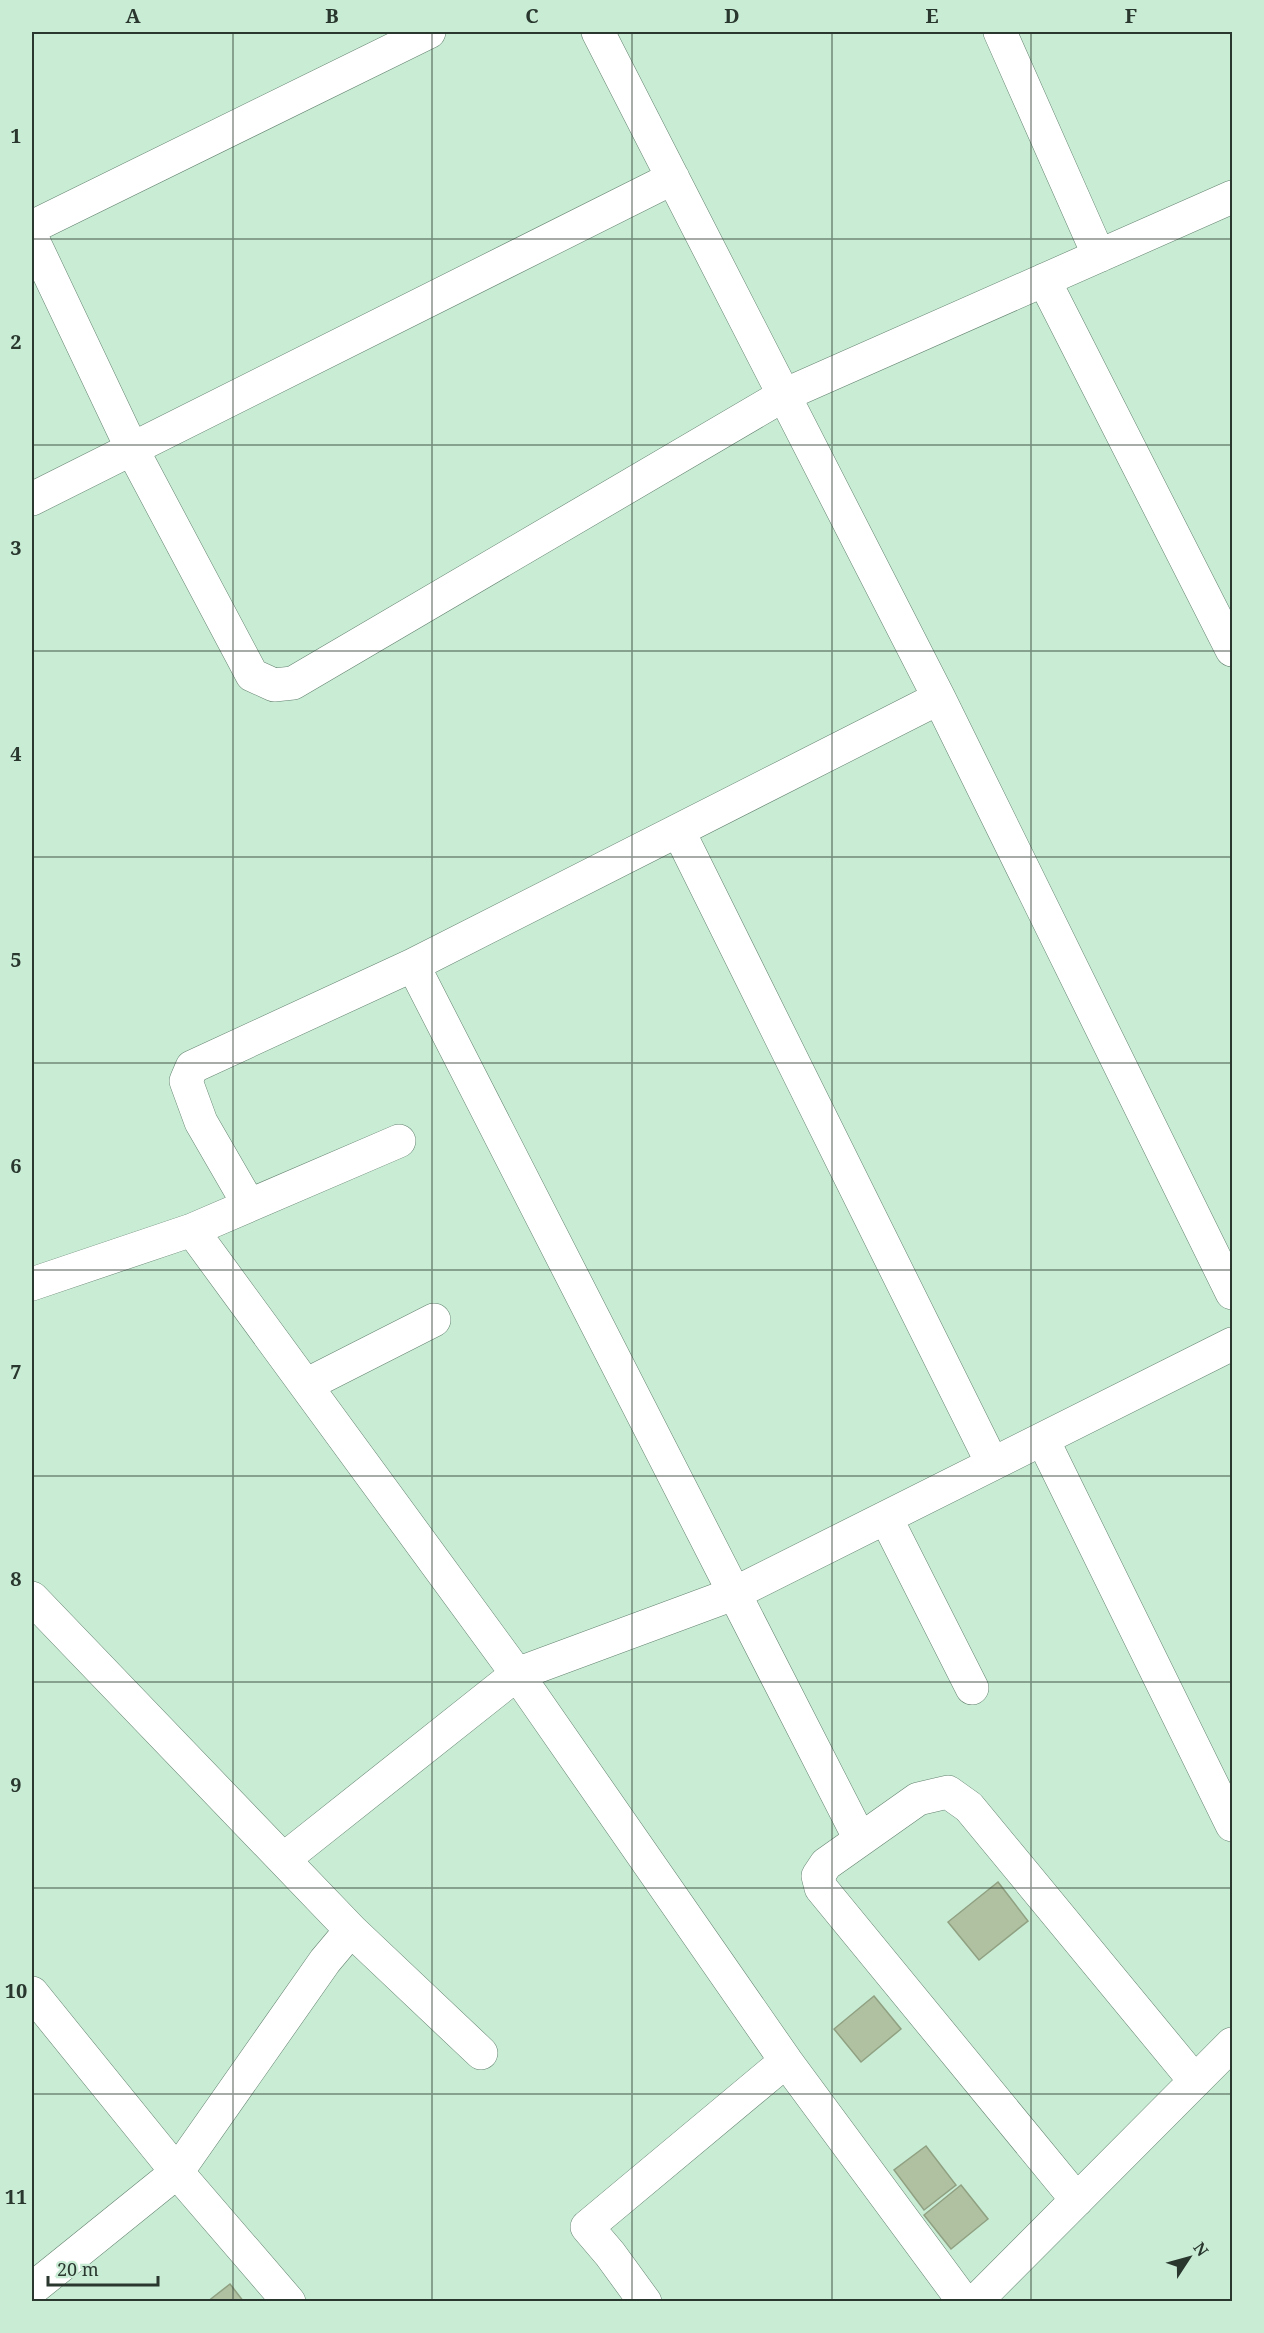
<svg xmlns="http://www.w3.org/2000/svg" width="1264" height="2333" viewBox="0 0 1264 2333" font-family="'Noto Serif',serif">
<rect width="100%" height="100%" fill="#c9ecd5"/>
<path fill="#afc1a1" stroke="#90a182" stroke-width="1.5" d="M998,1882L1028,1921L979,1960L948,1922Z
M874,1996L901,2029L861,2062L834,2029Z
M926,2146L956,2185L924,2210L894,2170Z
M961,2185L988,2219L951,2249L924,2215Z
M230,2284L244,2302H207Z"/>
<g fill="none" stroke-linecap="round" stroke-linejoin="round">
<g stroke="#63836f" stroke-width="34">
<path id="minor" d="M598,32L939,698L1232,1293
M1000,32L1099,256
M32,227L429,32
M32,238L132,449L252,675L274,685L293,683L784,395L1232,197
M1044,280L1232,650
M32,499L673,178
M679,832L992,1463
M413,965L860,1839
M249,1205L201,1122L186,1081L192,1067L413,965L939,698
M192,1230L517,1674L786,2061L964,2302
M32,1284L192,1230L399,1141
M306,1385L434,1320
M1043,1440L1232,1825
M886,1518L972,1688
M32,1598L351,1930L325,1961L177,2172L32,2289
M284,1859L517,1674L733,1594L1232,1344
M351,1930L481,2053
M32,1993L177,2172L289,2302
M1077,2200L821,1888L818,1876L826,1864L918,1799L948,1792L969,1807L1195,2081
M645,2302L610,2254L587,2227L786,2061
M975,2302L1232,2044"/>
</g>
<use href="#minor" stroke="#fff" stroke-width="33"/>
</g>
<path fill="none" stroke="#29372e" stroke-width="1.5" stroke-opacity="0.55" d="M233,32V2302M432,32V2302M632,32V2302M832,32V2302M1031,32V2302M32,239H1232M32,445H1232M32,651H1232M32,857H1232M32,1063H1232M32,1270H1232M32,1476H1232M32,1682H1232M32,1888H1232M32,2094H1232"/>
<rect width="1264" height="2333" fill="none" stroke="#c9ecd5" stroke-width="66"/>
<g transform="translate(1189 2258) rotate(54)" stroke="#c9ecd5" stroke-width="4.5" paint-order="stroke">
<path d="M0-4.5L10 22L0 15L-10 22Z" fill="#29372e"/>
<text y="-9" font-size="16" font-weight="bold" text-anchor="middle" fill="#29372e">N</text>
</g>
<path d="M48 2276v9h110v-9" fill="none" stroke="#29372e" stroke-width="3"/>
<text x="57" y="2276" font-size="18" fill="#29372e" stroke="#c9ecd5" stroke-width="4.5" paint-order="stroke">20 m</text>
<rect x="33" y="33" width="1198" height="2267" fill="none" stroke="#29372e" stroke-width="2"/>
<g font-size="20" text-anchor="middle" font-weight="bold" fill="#29372e">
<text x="133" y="23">A</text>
<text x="332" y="23">B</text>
<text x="532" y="23">C</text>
<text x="732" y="23">D</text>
<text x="932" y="23">E</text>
<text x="1131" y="23">F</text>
<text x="16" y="143">1</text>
<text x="16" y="349">2</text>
<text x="16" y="555">3</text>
<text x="16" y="761">4</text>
<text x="16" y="967">5</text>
<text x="16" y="1173">6</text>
<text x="16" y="1379">7</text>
<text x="16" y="1586">8</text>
<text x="16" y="1792">9</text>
<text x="16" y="1998">10</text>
<text x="16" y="2204">11</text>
</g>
</svg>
